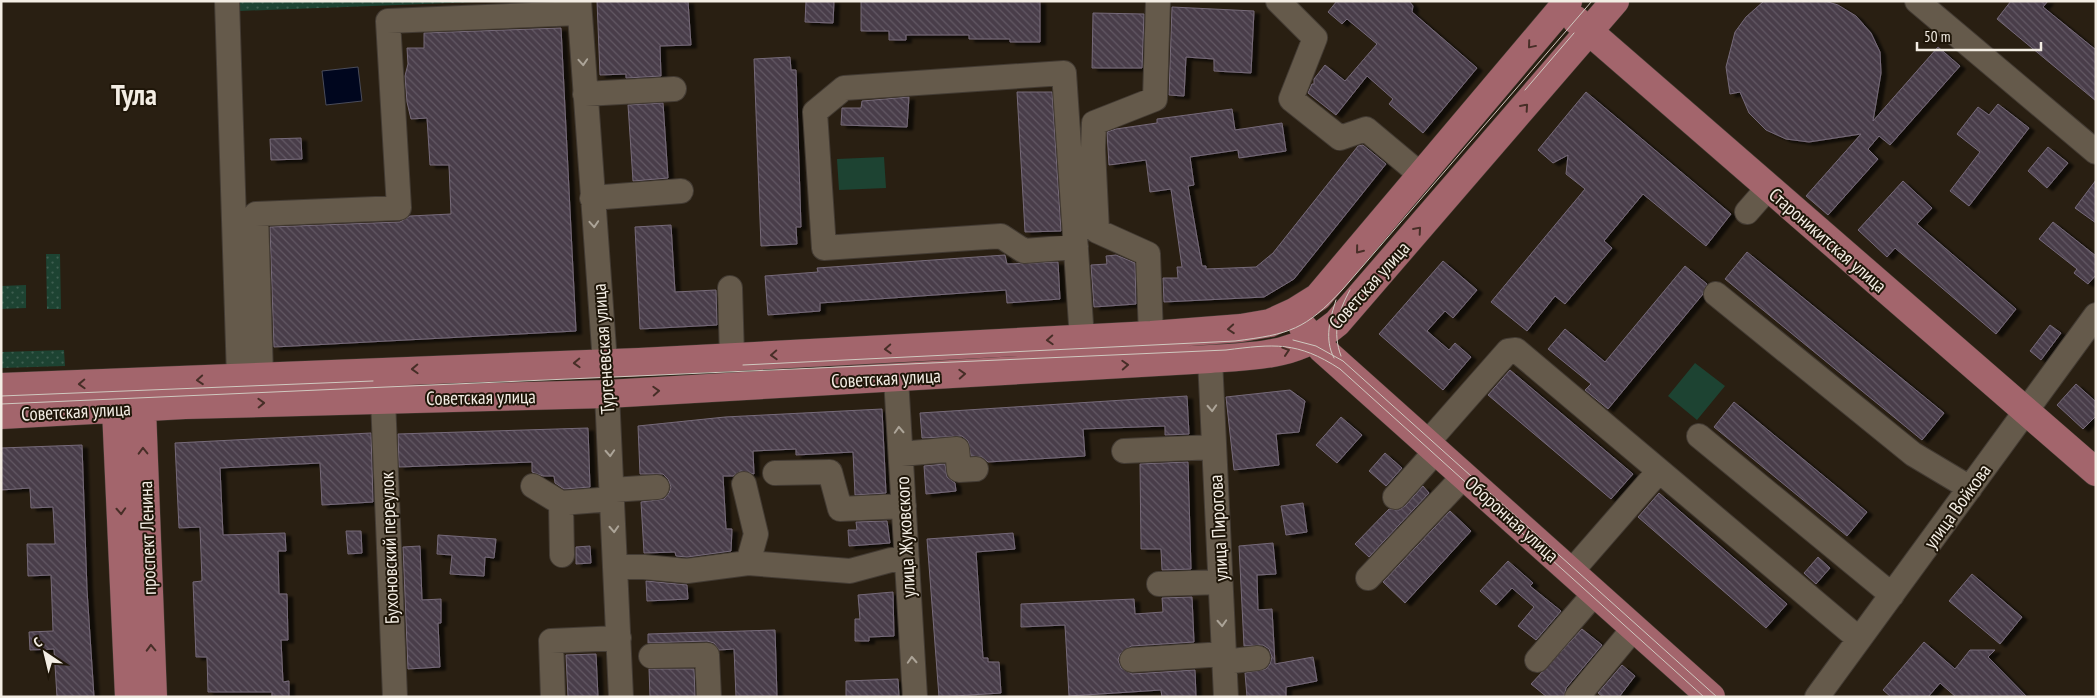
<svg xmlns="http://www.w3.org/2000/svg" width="2097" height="698" viewBox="0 0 2097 698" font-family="'PT Sans Narrow',sans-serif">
<defs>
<pattern id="grass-dots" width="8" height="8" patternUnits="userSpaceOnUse" patternTransform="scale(1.25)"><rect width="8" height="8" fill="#1d4332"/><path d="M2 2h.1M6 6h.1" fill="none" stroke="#3e5e50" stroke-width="1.8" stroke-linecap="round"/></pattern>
<pattern id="building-back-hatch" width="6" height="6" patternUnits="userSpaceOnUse" patternTransform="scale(1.25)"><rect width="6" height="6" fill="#483d4a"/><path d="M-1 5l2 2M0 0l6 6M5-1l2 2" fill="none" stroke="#635964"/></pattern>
<filter id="shadow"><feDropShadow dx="5.5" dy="3" stdDeviation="1" flood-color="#0009"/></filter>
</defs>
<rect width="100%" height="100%" fill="#291f12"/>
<path fill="url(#grass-dots)" d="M239,1H476V2L239,11Z
M46,254H60L61,309H47Z
M26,285V308L1,309V286Z
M64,350L65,366L1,368V352Z"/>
<path fill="#1d4332" d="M884,157L886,188L839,190L837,159Z
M1695,363L1725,386L1697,420L1668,396Z"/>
<path fill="#00061e" stroke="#494b59" d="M358,67L362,101L326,105L322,71Z"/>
<path fill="url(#building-back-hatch)" stroke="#766a79" filter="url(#shadow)" d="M597,1H688L691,45L660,46L661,76L626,78V74L600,75Z
M806,1H834L833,23L805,22Z
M861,1H1040V42H1010V39H969V35H906V40H889V31H861Z
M1337,1H1409L1413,6L1412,12L1477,68L1423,133L1389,104L1393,99L1367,76L1336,115L1308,93L1312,84H1314V79L1325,65L1345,81L1377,44L1347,19L1342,24L1328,12Z
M1764,1H1825L1838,5L1856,16L1871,33L1880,52L1881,73L1873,121L1938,47L1960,66L1890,145L1879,136L1868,149L1878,159L1828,215L1806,196L1861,134L1809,142L1786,139L1766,130L1749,113L1740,92L1730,94L1726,67L1735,32L1746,17Z
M2011,1H2048L2043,7L2096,50V101L1997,19Z
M1172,7L1254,11L1251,73L1214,71V59L1186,57L1184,96L1169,95Z
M1093,13L1144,14L1142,68H1092Z
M561,28L576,331L274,347L270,227L400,222L410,216L451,214L449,165H430L427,118L411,119L407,102L405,76L408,64L407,48H424V33Z
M790,57L791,70H796L801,227H796L797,244L761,246L754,59Z
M1017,92H1052L1061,231L1025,232Z
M1586,92L1731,214L1706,246L1643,194L1604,241L1612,248L1565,304L1555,296L1527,331L1491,302L1585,189L1566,174L1568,155L1553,163L1538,150Z
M909,97L907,127L841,125L842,108H861L862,101Z
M663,103L668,178L633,181L628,105Z
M1998,104L2029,128L1969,206L1950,191L1980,152L1957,134L1978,107L1989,115Z
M1232,109L1235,130L1282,123L1286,151L1239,158L1238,150L1190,157L1194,185L1188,186L1202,266H1206V269L1256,267L1273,253L1358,146L1363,145L1386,164L1294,279L1264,297L1164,302L1163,278H1178L1177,267H1182L1171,189L1150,192L1146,160L1109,165L1107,132L1116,129L1157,123V119Z
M301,138L302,159L271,160L270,139Z
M2048,147L2068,163L2047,188L2028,171Z
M2096,180V223L2075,208Z
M1903,181L1932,208L1917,224L2016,309L1996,334L1895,248L1887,257L1858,230Z
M2053,222L2096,256V275L2088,284L2074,273L2077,269L2039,239Z
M671,225L675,292L716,290L717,325L640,329L635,227Z
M1747,252L1944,413L1922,440L1725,279Z
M1005,255L1007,264L1058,262L1060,299L1007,303L1006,290L820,303V311L768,315L765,276L818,272L817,268Z
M1116,255L1135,263L1136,304L1094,307L1091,265L1107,264L1106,256Z
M1443,261L1477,290L1453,318L1445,311L1427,331L1449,350L1455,343L1471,357L1443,390L1379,334Z
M1685,266L1707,284L1703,294L1608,409L1585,390L1591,384L1548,349L1565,329L1605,362Z
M2050,325L2061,333L2041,360L2030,351Z
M1510,370L1633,474L1611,499L1488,395Z
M2076,384L2096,402V416L2083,429L2057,405Z
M1290,390L1305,401L1299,432L1276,434L1279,465L1234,470L1226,397Z
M1187,396L1189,434L1165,435V426L1083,429L1085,456L988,462L982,457L971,456L968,441L962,436L922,438L920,413Z
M1734,402L1867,512L1847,536L1714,427Z
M882,409L886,493L855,495L853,452L796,455V449L753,451L754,474L741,471L733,476H723L726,529H732L731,551L687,557L676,556L675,552L644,553L641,502L664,499L669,493L671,487L668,479L663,474H640L638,426L725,417Z
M1341,417L1362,435L1337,463L1316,445Z
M588,428L590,487L564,489L555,483L554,476H543L532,472V462L399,467L398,434Z
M371,433L373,502L322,505L320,463L220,468L223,535L285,533L286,551H278L279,594H287L288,640H281L283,682L289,681V697H272V692H208L207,657H196L193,582L202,581L200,527L179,528L175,443Z
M82,445L87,590L94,697H57L54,649L30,650L29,632L53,631L51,575L28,576L27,544H55L53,507L31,508L30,488L1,490V448Z
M1385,453L1402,468L1386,486L1369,471Z
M1188,462L1191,569L1162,570L1161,549H1141L1140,464Z
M945,464L947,477L955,483L956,491L926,494L924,466Z
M1423,486L1429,493L1369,557L1355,544L1389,509L1399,510L1405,506Z
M1659,493L1787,604L1766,628L1638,517Z
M1303,503L1307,532L1286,535L1281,506Z
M1450,511L1471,531L1405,603L1383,582Z
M887,521L890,543L849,546L848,530H857L856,522Z
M346,531H361L362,553L348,554Z
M1013,533L1015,549L976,552L983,658H988V662H999L1001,693L939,697L927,539Z
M438,535L496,539L494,558L485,557L484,576L450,574L452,555L437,554Z
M1273,543L1276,574L1257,575L1258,610L1272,609L1275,664L1313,657L1317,681L1286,687V697H1247L1245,673L1266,669L1270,664L1272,657L1269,649L1263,645L1244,646L1239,546Z
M420,546L422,600L441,599V623H438L440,667L408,669L403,547Z
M590,546L591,563L576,564V547Z
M1818,557L1830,568L1816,584L1804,573Z
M1508,561L1533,583L1530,586L1561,611L1536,640L1518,626L1534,607L1512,588L1496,605L1480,591Z
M1972,574L2022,617L2000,644L1949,601Z
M646,581L687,585L688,599L647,601Z
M893,592L894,636L869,637V641H855V619H860L858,595Z
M1192,597L1194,642L1131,646L1120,654L1118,660L1121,668L1132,674L1195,670L1196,697H1162L1161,690L1069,696L1065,625L1021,627V604L1134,599L1135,614L1163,612L1162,598Z
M1582,629L1602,645L1566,688L1564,697H1547L1531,684Z
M775,630L777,697H736L734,649L719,650L714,643L707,641L648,643V634Z
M1924,642L1955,669L1970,650H1995L1988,657L2027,697H1956L1940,683L1928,697H1891L1883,690Z
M596,654L598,697H568L566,655Z
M1622,665L1635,676L1619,697H1603L1598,693Z
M649,669H694L695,697H650Z
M898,679L899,697H846V681Z"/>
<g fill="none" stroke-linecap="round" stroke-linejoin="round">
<g stroke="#433b33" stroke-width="26">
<path id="minor" d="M227,1L239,377
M579,1L605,363
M1278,1L1315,38L1291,99L1340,138L1366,129L1421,175
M1917,1L2096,152
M585,94L674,89
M592,198L681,191
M1747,212L1768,188
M1076,247L1024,251L1001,236L824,248L815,112L844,88L1064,73C1070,161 1076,250 1082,339
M730,288L732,357
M1716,294L1913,454L1970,488
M1151,335L1148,254L1097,231L1093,149L1094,123L1155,99L1158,1
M1210,359L1226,697
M261,375L256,214L399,208L388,21L579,13
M896,378L915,697
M607,394L621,697
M383,399L395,697
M1699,436L1892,595
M1427,443L1508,351L1516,350L1859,639
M1124,451L1214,447
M901,454L957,449L959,470L976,469
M775,473L830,472L840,509L904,506
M744,484L756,534L748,563
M533,486L561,503
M612,490L657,487
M1395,497L1436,451
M562,555L561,503L612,499
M616,567H644L687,571L748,563L850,571L891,560H907
M1571,572L1659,471
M1368,578L1464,476
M1159,584L1220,582
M651,656L707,655L709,697
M1132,660L1224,654
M1537,660L1595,593
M1224,662L1258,658
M553,697L551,641L619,638
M1577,697L1634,628
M1817,697L2096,315"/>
</g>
<g stroke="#433b33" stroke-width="29">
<path id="major" d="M1576,20L2096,472
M1303,327L1322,349L1711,697
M1,387L639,362L1151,335L1241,328L1270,323L1294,312L1318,297L1568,1
M139,391L142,408L153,697
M121,392L116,410L129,697
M1,415L185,405L607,394L1210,359C1258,356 1298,356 1337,323L1615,1"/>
</g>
<use href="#minor" stroke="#655a4b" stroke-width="24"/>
<use href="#major" stroke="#a3656c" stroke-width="28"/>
<path stroke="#d0c9c0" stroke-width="1" d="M1525,90L1574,33
M1293,340L1316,346L1343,361L1717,697
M1341,356C1332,332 1338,312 1350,290
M1334,358C1324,339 1330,319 1336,300
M743,365L1235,341C1290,334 1305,330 1343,289L1592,1
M1,396L373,381
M1,404L1226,350C1274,344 1297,341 1340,369L1704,697"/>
</g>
<defs><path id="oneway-chevron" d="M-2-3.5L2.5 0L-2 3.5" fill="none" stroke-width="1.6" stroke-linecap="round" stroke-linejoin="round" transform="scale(1.25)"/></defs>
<g stroke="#472e27">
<use href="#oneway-chevron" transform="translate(1531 45) rotate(130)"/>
<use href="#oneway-chevron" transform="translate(1525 107) rotate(-49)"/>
<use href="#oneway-chevron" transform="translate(1418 230) rotate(-49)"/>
<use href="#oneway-chevron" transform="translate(1359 250) rotate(129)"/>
<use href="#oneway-chevron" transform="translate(1231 329) rotate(176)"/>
<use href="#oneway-chevron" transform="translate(1050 340) rotate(177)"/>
<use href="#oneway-chevron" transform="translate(888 349) rotate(177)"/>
<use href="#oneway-chevron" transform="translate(1286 351) rotate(-18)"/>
<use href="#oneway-chevron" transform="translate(774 355) rotate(177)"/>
<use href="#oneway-chevron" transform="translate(577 363) rotate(178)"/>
<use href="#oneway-chevron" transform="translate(1125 365) rotate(-3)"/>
<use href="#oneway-chevron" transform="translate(415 369) rotate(178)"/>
<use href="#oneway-chevron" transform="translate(962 374) rotate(-3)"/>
<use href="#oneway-chevron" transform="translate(200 380) rotate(176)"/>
<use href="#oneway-chevron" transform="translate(82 384) rotate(178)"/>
<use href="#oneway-chevron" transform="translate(656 391) rotate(-3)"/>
<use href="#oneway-chevron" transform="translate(261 403) rotate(-2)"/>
<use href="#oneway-chevron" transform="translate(143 451) rotate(-91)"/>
<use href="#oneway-chevron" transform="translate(121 511) rotate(87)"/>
<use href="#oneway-chevron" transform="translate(151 648) rotate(-92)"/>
</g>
<g stroke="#aca498">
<use href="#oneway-chevron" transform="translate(583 62) rotate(86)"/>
<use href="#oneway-chevron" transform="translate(594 224) rotate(86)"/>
<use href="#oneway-chevron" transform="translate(1212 408) rotate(87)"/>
<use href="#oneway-chevron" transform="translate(899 430) rotate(-93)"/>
<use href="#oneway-chevron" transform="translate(610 453) rotate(87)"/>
<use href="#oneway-chevron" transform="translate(614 529) rotate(87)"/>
<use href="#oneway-chevron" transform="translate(1222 623) rotate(87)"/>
<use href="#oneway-chevron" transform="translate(912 660) rotate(-93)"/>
</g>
<g text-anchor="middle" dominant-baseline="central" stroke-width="4" stroke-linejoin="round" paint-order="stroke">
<g font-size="19" fill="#f3ede4" stroke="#1f1609">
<text transform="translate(1828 240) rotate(41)">Староникитская улица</text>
<text transform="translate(1369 285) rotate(-48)">Советская улица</text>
<text transform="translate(603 349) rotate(-94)">Тургеневская улица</text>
<text transform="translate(886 378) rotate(-3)">Советская улица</text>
<text transform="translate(481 397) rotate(-1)">Советская улица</text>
<text transform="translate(76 411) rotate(-3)">Советская улица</text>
<text transform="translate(1957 506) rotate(-54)">улица Войкова</text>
<text transform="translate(1512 519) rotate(42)">Оборонная улица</text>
<text transform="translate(1218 528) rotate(-93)">улица Пирогова</text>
<text transform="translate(905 537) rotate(-93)">улица Жуковского</text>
<text transform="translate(147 538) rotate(-92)">проспект Ленина</text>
<text transform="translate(389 548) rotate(-92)">Бухоновский переулок</text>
</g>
<g font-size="29" font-weight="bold" fill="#f3ede4" stroke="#1f1609">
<text x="134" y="94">Тула</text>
</g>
</g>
<rect width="2097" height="698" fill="none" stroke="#f3ede4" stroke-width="5"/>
<g transform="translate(45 653) rotate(325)" stroke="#1f1609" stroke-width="4" paint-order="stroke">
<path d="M0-4L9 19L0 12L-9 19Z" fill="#f3ede4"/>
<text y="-8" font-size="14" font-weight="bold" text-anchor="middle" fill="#f3ede4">С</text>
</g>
<path d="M1917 42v8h124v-8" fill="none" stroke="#f3ede4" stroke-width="2.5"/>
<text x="1924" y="42" font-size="15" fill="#f3ede4" stroke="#1f1609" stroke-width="4" paint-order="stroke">50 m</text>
</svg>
